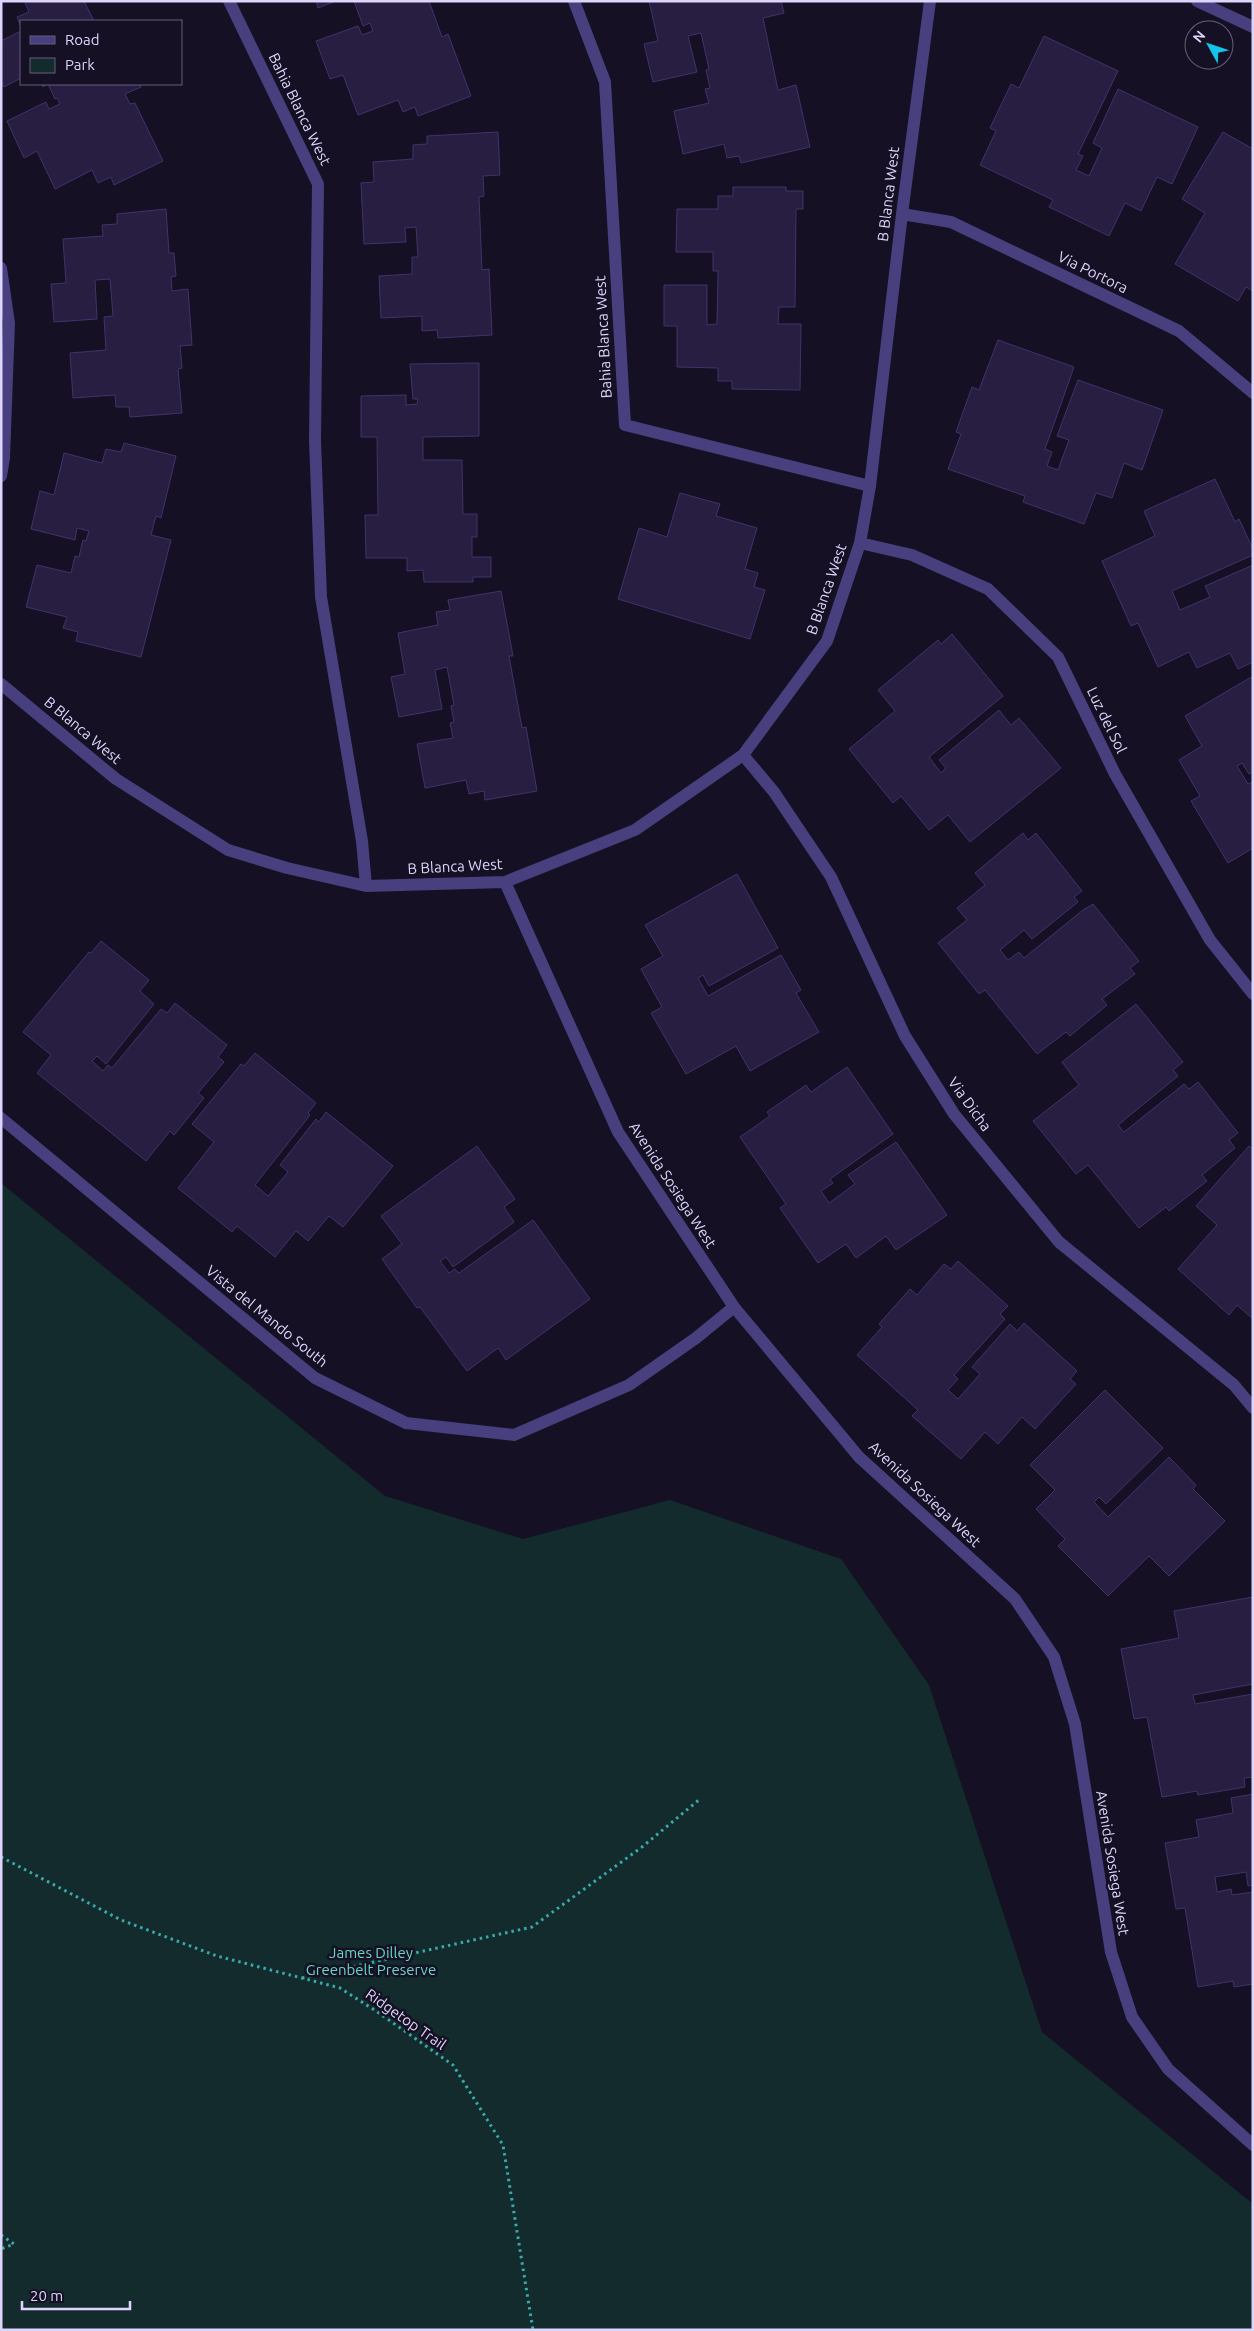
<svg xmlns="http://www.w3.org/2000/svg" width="1254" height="2331" viewBox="0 0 1254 2331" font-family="Ubuntu,sans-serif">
<rect width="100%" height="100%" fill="#151023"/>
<path fill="#142b2d" d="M1,1183L385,1496L523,1539L670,1500L841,1559L929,1685L1042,2032L1253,2204V2330H1Z"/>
<path fill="#281e42" stroke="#42326c" d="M28,1H84L94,21H21V27L17,17L29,12L25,3Z
M316,1H336L318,8Z
M354,1H429L442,37L448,34L471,96L418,116L415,107L403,112L398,100L358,115L343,75L330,79L316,41L358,26L362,35L373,31L370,23L363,26Z
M649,1H781L784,13L763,18L778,90L796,85L810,147L741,163L739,156L727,158L724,144L683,154L674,111L709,103L705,89L710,88L706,70L709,69L701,33L688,36L697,72L653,82L644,44L658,41Z
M21,31V78L4,87L1,81V41Z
M1044,36L1118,71L1078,154L1083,156L1076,170L1089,176L1102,148L1093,143L1118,89L1198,127L1172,184L1157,177L1141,211L1125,203L1109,236L1049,207L1053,200L980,165L996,131L990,128L1011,84L1019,88Z
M42,84H140L141,87L125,94L130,104L135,103L163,161L114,185L111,177L98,183L92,170L55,189L37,151L24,158L7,121L46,102L49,109L60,104L57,98L55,99L48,84L43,87Z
M498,132L500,175L483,176L484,196L479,197L482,270L489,269L492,335L438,338L437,330L422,331V316L381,318L379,276L412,274V257H418L416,227L405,228L406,242L364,244L361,183L374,182L373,162L413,159V145L427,144V136Z
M1223,132L1253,149V291L1246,287L1238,301L1175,264L1205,213L1182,199Z
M733,187H786V191H803V209H796L795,307H779L778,324H801L800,390L732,389V381H718V368L677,367V326H664V285H707V325L717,324L718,271H713V252H676L677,209H718V196H733Z
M166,209L169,253H174L176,276L171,277L172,291L188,289L192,345L180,346L182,368L178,369L182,413L130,417L129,407H116L115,395L73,398L70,353L106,350L104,317L113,316L110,279L95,280L97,319L54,322L51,284L66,283L63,239L103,236L102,225L117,224V214Z
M998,340L1074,367L1045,449L1052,452L1047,466L1058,470L1069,440L1057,436L1078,380L1163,410L1142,470L1124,463L1112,498L1096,493L1084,524L1023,502L1025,496L948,469L961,434L956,432L972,387L979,390Z
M479,363V436L423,437V460H462L463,514H477V537H472V557H491V577H473V582H424L423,570L407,571V558H366L365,515H378L377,437H361V396L406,395V405L417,404L418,399H413L410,364Z
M124,443L176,456L161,518L156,516L151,535L171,540L141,657L76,641L78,632L63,628L67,617L26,607L37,565L71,573L75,556L79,557L83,540L86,541L89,531L77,528L75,540L31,529L40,491L54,495L64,453L102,463L106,449L121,452Z
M1215,479L1235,522L1239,519L1253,549V555L1172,591L1180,610L1210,597L1205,586L1253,565V662L1238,669L1230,653L1197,668L1189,652L1158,667L1138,623L1131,626L1102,561L1155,536L1144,511Z
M680,493L720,504L716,516L757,528L745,569L758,573L754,587L765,590L750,639L618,599L639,528L667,537Z
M501,591L513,656H509L522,728L526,727L537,791L485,800L484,791L469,794L466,780L425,788L417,744L453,738L450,723L454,722L451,706L454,705L447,667L435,670L442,709L399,717L391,677L405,674L398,633L438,625L436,612L450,610L448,600Z
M952,634L1003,696L929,757L941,773L946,768L939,760L999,710L1011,725L1019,718L1061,768L970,842L948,815L929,830L901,796L893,803L849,749L895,711L878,690L938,640L941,644Z
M1253,676V772L1249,774L1242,763L1237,766L1248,784L1253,782V848L1228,863L1191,801L1200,796L1179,760L1202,746L1185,716Z
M1023,833L1028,840L1036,833L1082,891L1074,897L1078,902L1032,939L1024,930L1000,950L1008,960L1019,952L1024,958L1083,910L1093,904L1139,961L1130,968L1135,974L1102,999L1107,1005L1070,1036L1066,1032L1037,1054L985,990L979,994L938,943L967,920L957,908L985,885L975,873Z
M737,874L778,948L709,986L703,975L698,978L708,996L781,955L801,990L796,993L819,1032L750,1071L736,1046L686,1074L651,1013L662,1007L641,969L663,956L645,925Z
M101,941L149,980L140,991L154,1004L106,1064L97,1056L92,1061L103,1071L108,1065L112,1068L161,1009L167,1013L175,1003L227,1045L218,1057L224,1062L198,1093L204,1098L174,1135L170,1131L146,1161L37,1073L51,1055L23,1032L89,952L91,953Z
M1136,1004L1183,1062L1173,1070L1178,1076L1118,1125L1124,1132L1184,1084L1189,1089L1198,1082L1238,1133L1229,1140L1235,1148L1202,1175L1207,1181L1169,1211L1166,1207L1139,1228L1088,1165L1076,1174L1033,1121L1079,1085L1062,1062Z
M255,1053L316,1103L308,1113L310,1115L255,1185L268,1196L288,1172L280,1165L316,1119L319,1122L326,1112L393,1166L343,1227L329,1216L308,1241L296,1231L275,1257L237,1226L232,1232L178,1188L214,1142L192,1124L241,1064L244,1066Z
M847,1067L893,1134L830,1179L833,1183L821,1191L829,1203L855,1184L848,1175L896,1142L947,1215L896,1250L886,1236L856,1258L846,1244L818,1263L780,1208L786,1204L740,1137L770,1116L767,1112L806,1085L811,1092Z
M477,1146L515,1199L504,1207L514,1222L453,1267L446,1257L440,1261L449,1273L455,1269L459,1273L533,1220L590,1299L506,1360L498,1348L467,1371L420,1307L417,1308L382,1259L402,1244L381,1216Z
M1249,1146L1253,1150V1319L1237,1305L1229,1315L1178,1269L1217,1225L1196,1206Z
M958,1261L1008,1306L1000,1314L1005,1319L954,1375L958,1379L948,1390L958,1399L980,1374L972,1367L1010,1324L1017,1331L1024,1323L1077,1371L1070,1379L1076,1384L1035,1429L1022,1417L998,1444L985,1432L961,1459L912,1416L918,1410L857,1355L882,1327L879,1324L910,1289L917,1295L944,1264L951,1269Z
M1105,1390L1163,1448L1106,1504L1099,1497L1094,1502L1108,1517L1169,1457L1196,1485L1193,1489L1225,1521L1169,1576L1149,1556L1108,1596L1058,1546L1065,1539L1036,1509L1055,1490L1030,1465Z
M1253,1597V1684L1193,1695L1195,1704L1253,1694V1777L1244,1778L1245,1787L1198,1795L1197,1791L1162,1797L1147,1717L1134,1719L1121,1649L1179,1638L1174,1611Z
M1253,1794V1885L1248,1886L1246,1872L1215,1877L1217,1892L1231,1889L1232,1895L1253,1892V1984L1234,1987L1233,1981L1198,1987L1185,1908L1176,1909L1165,1843L1199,1837L1196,1820L1233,1813L1231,1798Z"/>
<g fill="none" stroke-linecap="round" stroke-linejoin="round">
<path stroke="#39aaac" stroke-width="3" stroke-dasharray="2.5 4" stroke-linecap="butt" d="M1,1857L121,1920L217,1956L340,1988L376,2011L453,2065L503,2145L533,2330
M302,1978L532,1927L642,1847L700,1799
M1,2235L14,2244L1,2249"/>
<path stroke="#473f7e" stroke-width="12" d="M229,1L318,184L315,440L321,597L362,841L366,886
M574,1L605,82L625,425L870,486
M1197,1L1253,27
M902,214L951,222L1179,331L1253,393
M1,268L9,323L4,458L1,476
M860,543L912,555L988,589L1058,657L1115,774L1210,940L1253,994
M1,684L116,779L228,850L287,868L366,886L505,882L635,830L743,755L827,641L860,543L870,486L902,214L930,1
M743,755L774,792L831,877L905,1036L954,1114L1059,1242L1234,1385L1253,1408
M505,882L618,1132L734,1307L859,1457L1015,1599L1054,1657L1075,1724L1111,1952L1132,2017L1168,2069L1253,2145
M1,1118L315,1378L406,1423L514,1435L629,1385L696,1338L734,1307"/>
</g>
<g text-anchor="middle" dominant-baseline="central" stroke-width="5" stroke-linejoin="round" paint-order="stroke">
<g font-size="15" fill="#ddd6fc" stroke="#151023">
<text transform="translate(300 109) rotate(64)">Bahia Blanca West</text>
<text transform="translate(888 194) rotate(-83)">B Blanca West</text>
<text transform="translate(1093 272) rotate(26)">Via Portora</text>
<text transform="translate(603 337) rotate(-93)">Bahia Blanca West</text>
<text transform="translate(826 589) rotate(-71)">B Blanca West</text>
<text transform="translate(1107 720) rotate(64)">Luz del Sol</text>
<text transform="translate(83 730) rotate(40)">B Blanca West</text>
<text transform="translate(455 866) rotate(-3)">B Blanca West</text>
<text transform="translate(970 1104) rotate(54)">Via Dicha</text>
<text transform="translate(673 1185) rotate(57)">Avenida Sosiega West</text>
<text transform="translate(267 1316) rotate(39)">Vista del Mando South</text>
<text transform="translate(925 1494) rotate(43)">Avenida Sosiega West</text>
<text transform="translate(1113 1863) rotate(81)">Avenida Sosiega West</text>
<text transform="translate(406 2019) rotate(35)">Ridgetop Trail</text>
</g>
<g font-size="15" fill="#68d6c3" stroke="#151023">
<text x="371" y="1952">James Dilley<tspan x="371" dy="17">Greenbelt Preserve</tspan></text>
</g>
</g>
<rect width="1254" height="2331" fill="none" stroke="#ddd6fc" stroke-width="5"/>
<rect x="20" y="20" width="162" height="65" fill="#151023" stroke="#655f7a"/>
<rect x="30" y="36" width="25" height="8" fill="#473f7e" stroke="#655f7a"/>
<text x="65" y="45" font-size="15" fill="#ddd6fc">Road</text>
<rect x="30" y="58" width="25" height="15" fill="#142b2d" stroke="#655f7a"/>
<text x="65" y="70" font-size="15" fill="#ddd6fc">Park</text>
<g transform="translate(1209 45) rotate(310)"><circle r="24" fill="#151023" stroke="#655f7a"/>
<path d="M0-4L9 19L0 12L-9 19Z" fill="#14c4ea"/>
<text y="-8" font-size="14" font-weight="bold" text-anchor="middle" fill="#ddd6fc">N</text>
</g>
<path d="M22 2301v8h108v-8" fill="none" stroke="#ddd6fc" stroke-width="2.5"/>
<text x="30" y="2301" font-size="15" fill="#ddd6fc" stroke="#151023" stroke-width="4" paint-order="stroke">20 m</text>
</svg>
